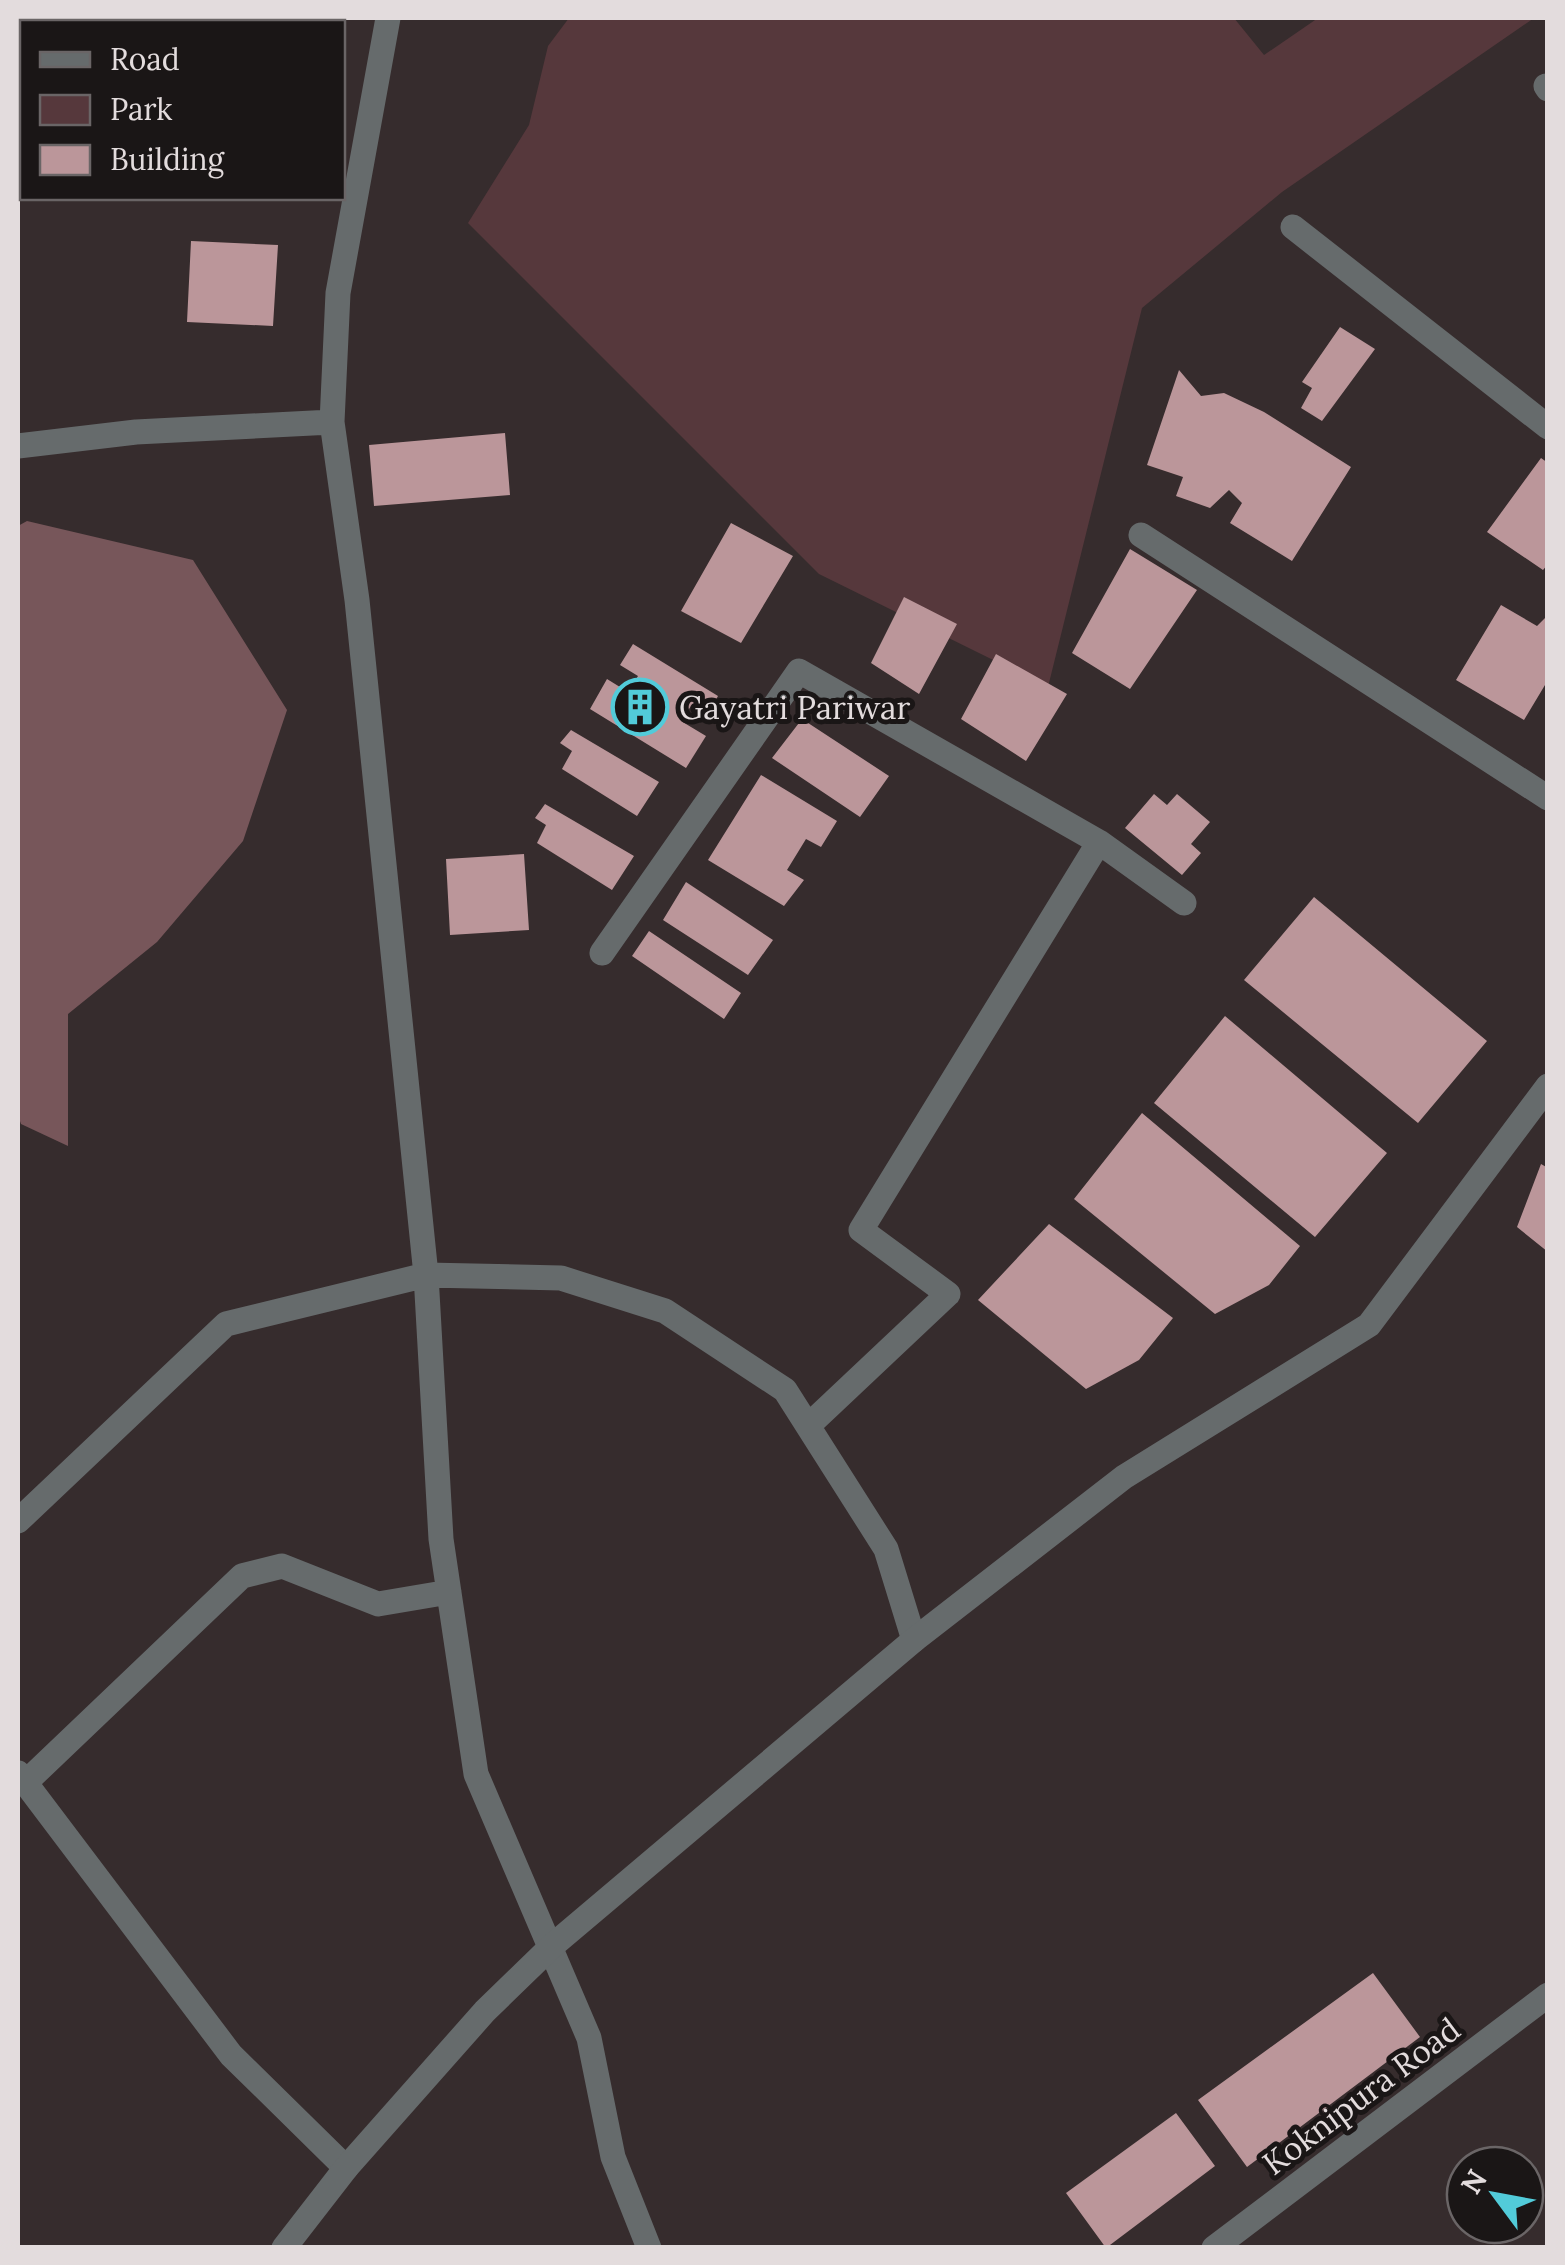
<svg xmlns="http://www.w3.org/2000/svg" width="1565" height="2265" viewBox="0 0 1565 2265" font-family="Lora,serif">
<rect width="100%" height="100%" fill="#362c2d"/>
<path fill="#56383c" d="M569,18H1234L1264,55L1318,18H1534L1282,192L1142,308L1048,687L819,574L468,223L529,125L548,46Z"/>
<path fill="#77565a" d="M18,18H338L337,22H22V47L18,42Z
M27,521L193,560L287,710L243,841L157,942L68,1014V1146L21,1124L18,1115V526Z"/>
<path fill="#bb969a" d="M191,241L278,245L273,326L187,322Z
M1340,327L1375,349L1322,421L1301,408L1312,388L1302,382Z
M1179,370L1201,396L1224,393L1264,412L1351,467L1292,561L1230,523L1242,503L1229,490L1210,508L1176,496L1183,477L1147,465Z
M505,433L510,495L374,506L369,445Z
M1541,458L1548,463V564L1543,570L1487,532Z
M731,523L793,556L741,643L681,611Z
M1130,549L1197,590L1130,689L1072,653Z
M904,597L957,624L919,694L871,663Z
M1501,605L1537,626L1548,615V680L1524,720L1456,680Z
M633,644L718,696L707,716L691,706L681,721L706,736L686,768L590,709L607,679L628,692L638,676L620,665Z
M996,654L1067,694L1026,761L961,719Z
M802,719L889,776L860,817L772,758Z
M571,730L659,782L637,816L562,769L572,751L560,743Z
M761,775L837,821L821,847L806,839L787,870L804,880L784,906L708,860Z
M1154,794L1167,805L1177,794L1210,822L1191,844L1201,853L1182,875L1125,828Z
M545,804L634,856L612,890L537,843L546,825L535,818Z
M524,854L529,930L450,935L446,859Z
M686,882L773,940L748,975L663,920Z
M1314,897L1487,1041L1418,1123L1244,980Z
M649,931L741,993L724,1019L632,956Z
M1225,1016L1387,1153L1315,1237L1154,1103Z
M1142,1113L1300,1246L1269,1285L1215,1314L1074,1199Z
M1541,1164L1548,1168V1252L1517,1227Z
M1049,1224L1173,1318L1139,1360L1086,1389L978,1300Z
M1373,1973L1420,2037L1247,2167L1198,2100Z
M1176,2113L1215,2166L1106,2248L1066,2193Z"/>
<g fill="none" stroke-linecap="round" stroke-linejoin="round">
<path stroke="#666b6c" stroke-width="25" d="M388,18L338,293L332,422L357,600L426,1275L441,1539L476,1774L589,2038L613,2157L649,2248
M1546,86L1548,89
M1293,227L1548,427
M18,446L136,432L332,422
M1141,535L1548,798
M1099,842L1184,903
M602,953L799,671L1099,842L861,1230L948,1294L808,1426
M18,1521L226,1324L426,1275L561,1278L665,1311L785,1390L886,1549L914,1640
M18,1773L231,2055L346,2168
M25,1783L242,1576L282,1566L378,1604L449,1592
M1214,2248L1548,1995"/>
<path stroke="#666b6c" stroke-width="25" d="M284,2248L346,2168L485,2011L552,1946L914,1640L1124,1477L1369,1325L1548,1086"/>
</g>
<defs>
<g id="building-ring" transform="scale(2.875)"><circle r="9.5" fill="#1a1616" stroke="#52cbd9" stroke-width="1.5"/><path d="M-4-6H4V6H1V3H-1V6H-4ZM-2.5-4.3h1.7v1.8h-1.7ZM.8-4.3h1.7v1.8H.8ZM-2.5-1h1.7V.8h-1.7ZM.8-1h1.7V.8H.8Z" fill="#52cbd9"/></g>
</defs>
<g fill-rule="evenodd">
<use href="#building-ring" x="640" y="707"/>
</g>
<g text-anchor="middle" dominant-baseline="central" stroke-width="10" stroke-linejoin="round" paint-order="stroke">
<g font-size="32" fill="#e3dcdd" stroke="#1a1616" text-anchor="start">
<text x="679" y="707">Gayatri Pariwar</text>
</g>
<g font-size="32" fill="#e3dcdd" stroke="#1a1616">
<text transform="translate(1361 2096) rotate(-37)">Koknipura Road</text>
</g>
</g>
<rect width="1565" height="2265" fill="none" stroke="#e3dcdd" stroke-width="40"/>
<rect x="20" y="20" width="325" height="180" fill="#1a1616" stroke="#6a6566" stroke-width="2.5"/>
<rect x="40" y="52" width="50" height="15" fill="#666b6c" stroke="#6a6566" stroke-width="2.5"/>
<text x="110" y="70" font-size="30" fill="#e3dcdd">Road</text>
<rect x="40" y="95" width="50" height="30" fill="#56383c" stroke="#6a6566" stroke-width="2.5"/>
<text x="110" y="120" font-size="30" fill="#e3dcdd">Park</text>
<rect x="40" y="145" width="50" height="30" fill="#bb969a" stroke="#6a6566" stroke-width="2.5"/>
<text x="110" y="170" font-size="30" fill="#e3dcdd">Building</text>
<g transform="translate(1495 2195) rotate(302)"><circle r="48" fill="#1a1616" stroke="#6a6566" stroke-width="2.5"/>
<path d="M0-8L18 38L0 25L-18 38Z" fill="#52cbd9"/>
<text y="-15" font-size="28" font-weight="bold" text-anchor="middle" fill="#e3dcdd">N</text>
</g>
</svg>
